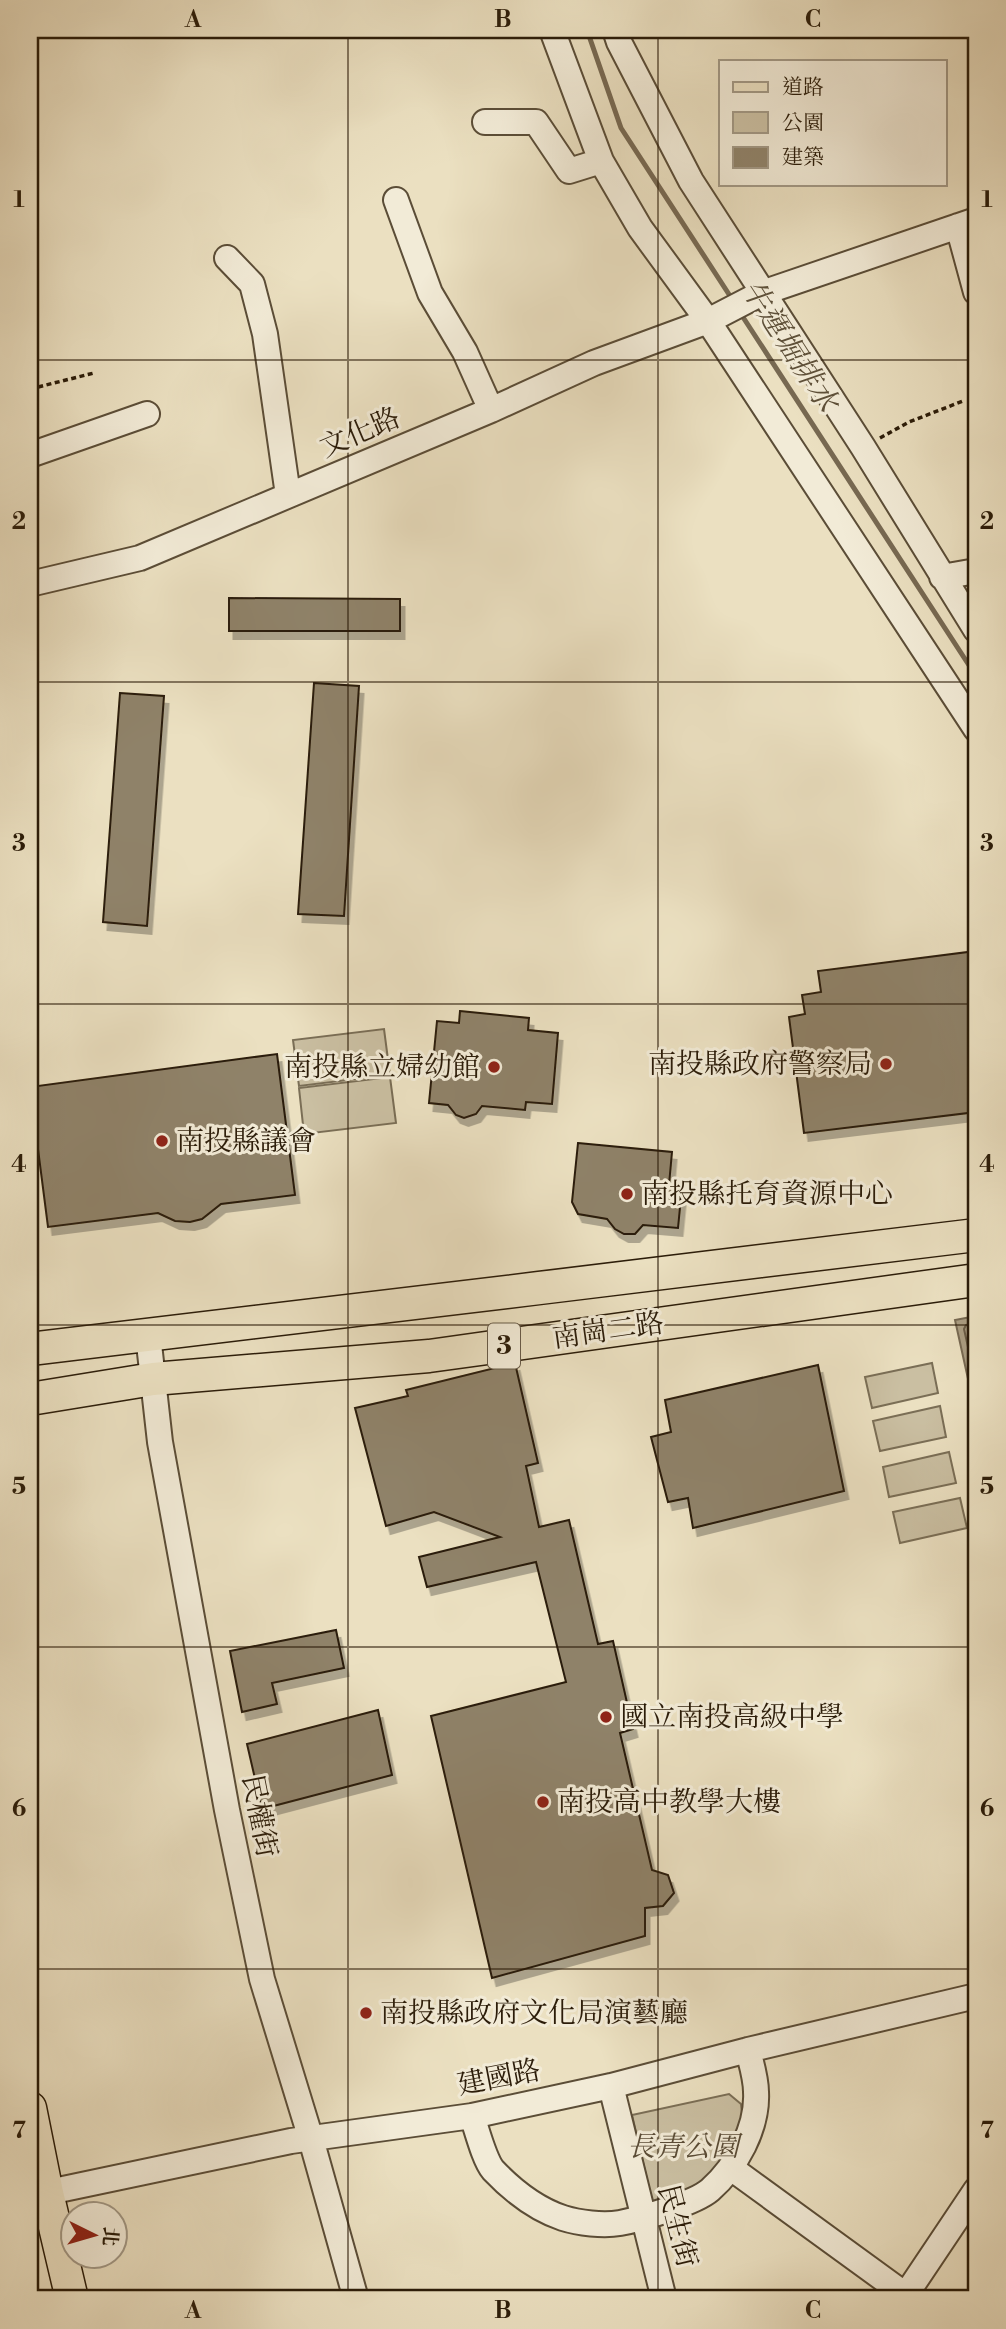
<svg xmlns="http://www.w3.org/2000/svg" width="1006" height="2329" viewBox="0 0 1006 2329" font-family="'Libre Bodoni','Noto Serif TC',serif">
<defs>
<filter id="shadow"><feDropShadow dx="4.5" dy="8" stdDeviation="0" flood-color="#0004"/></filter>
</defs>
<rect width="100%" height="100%" fill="#ebe0c1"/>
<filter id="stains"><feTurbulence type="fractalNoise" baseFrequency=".00286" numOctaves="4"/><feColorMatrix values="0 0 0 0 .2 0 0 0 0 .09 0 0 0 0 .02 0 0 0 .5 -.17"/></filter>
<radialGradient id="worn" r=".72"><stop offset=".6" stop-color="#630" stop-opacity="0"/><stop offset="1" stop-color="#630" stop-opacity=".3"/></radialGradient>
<path fill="#cabfa2" stroke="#7a6e56" stroke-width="2" d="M384,1029L390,1075L299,1086L293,1040Z
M390,1077L396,1123L304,1134L299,1088Z
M932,1363L938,1393L872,1408L865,1377Z
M940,1406L946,1437L880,1451L873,1421Z
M949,1452L956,1483L889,1497L883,1467Z
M960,1498L967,1528L900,1543L893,1512Z
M729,2094L741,2104L743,2123L725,2166L700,2191L653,2205L632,2115Z"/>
<path fill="#aa9d82" stroke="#776952" stroke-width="2" d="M976,1316V1415L955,1320Z"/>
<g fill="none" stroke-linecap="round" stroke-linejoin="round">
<path stroke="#6a5c46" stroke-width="2" d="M976,1323L966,1325L964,1329L976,1383"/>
<path stroke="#776952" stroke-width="5" d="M587,30L621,128L732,299
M739,311L976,676"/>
</g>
<path fill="#8f8269" stroke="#2b1c09" stroke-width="2" filter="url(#shadow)" d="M229,598L400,599V631H229Z
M314,683L359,686L344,916L298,914Z
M120,693L164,696L147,926L103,922Z
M976,951V1112L804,1133L789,1017L805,1014L802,995L821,992L818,971Z
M460,1011L529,1018L528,1030L558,1033L552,1104L526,1102L525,1110L482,1106L476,1114L464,1118L456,1115L448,1105L429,1103L437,1021L459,1023Z
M277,1054L295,1195L221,1204L202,1219L190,1222L175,1221L158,1213L48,1227L30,1087Z
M578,1143L672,1152L669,1185L682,1187L678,1228L643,1225L635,1234H624L615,1229L607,1219L578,1214L572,1202Z
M515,1363L538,1463L526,1466L539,1527L569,1520L598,1644L613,1641L633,1729L620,1733L652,1870L668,1875L674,1893L663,1906L645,1908V1936L492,1978L431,1716L566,1682L536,1562L427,1587L419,1557L500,1537L434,1512L386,1526L355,1408L408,1396L406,1390Z
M818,1365L844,1491L693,1528L688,1498L668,1502L651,1437L671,1432L665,1400Z
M336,1630L344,1668L272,1683L277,1704L242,1712L230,1651Z
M378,1710L392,1775L262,1809L247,1744Z"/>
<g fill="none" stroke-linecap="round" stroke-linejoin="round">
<g stroke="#5b4d37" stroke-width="28">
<path id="minor" d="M552,30L601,161L640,228L708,321L976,729
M615,30L619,42L691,181L863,447L976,630
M485,122H536L569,171L601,161
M396,200L430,293L465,352L491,410
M958,226L976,292
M227,258L252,284L265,334L288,495
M30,455L147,414
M942,577L976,571
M30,584L140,558L491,410L594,363L708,321L762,293L976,220
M148,1335L160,1442L227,1810L262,1979L311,2139L356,2299
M611,2086L664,2299
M472,2116C477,2130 484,2159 493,2170C512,2190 536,2209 563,2218C579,2223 603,2226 620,2223C641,2219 695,2203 710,2190C736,2167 758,2128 756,2092C756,2078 751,2063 748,2050
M731,2168L911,2299
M30,2196L291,2141L472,2116L611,2086L748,2050L976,1996
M905,2296L976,2190"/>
</g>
<g stroke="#2b1c09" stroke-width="35">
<path id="major" d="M30,1349C345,1311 661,1274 976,1235
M30,1399L153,1379L429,1356L976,1280
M30,2108L47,2193L72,2299"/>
</g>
<path stroke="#2b1c09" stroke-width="3.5" stroke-dasharray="5 3.5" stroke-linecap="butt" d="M30,389L94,373
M880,438L909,422L963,401"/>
<use href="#minor" stroke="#f2ebd7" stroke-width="24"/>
<use href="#major" stroke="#ebe0c1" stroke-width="32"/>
</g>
<path fill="none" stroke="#2b1c09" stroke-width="2" stroke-opacity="0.55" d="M348,30V2299M658,30V2299M30,360H976M30,682H976M30,1004H976M30,1325H976M30,1647H976M30,1969H976"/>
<g fill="#8f2418" stroke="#f2ebd7" stroke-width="2.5">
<circle cx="886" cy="1064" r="7"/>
<circle cx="494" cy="1067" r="7"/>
<circle cx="162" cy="1141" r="7"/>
<circle cx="627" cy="1194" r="7"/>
<circle cx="606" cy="1717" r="7"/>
<circle cx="543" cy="1802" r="7"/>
<circle cx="366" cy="2013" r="7"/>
</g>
<g text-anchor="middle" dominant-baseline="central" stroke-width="6" stroke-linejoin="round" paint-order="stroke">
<rect fill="#f2ebd7" stroke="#675a47" stroke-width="2" x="488" y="1323.5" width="32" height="45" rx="5"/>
<g font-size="26" font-weight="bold" fill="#2b1c09">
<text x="504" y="1346">3</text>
</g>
<g font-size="28" fill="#2b1c09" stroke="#f2ebd7">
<text transform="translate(360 433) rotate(-23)">文化路</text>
<text transform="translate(608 1331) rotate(-8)">南崗二路</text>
<text transform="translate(259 1816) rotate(79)">民權街</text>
<text transform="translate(499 2078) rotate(-11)">建國路</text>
<text transform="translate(677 2226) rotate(76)">民生街</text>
</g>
<g font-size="28" fill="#2b1c09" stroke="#f2ebd7" text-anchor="start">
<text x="872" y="1064" text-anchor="end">南投縣政府警察局</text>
<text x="480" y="1067" text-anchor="end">南投縣立婦幼館</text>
<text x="176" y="1141">南投縣議會</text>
<text x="641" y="1194">南投縣托育資源中心</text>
<text x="620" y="1717">國立南投高級中學</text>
<text x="557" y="1802">南投高中教學大樓</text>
<text x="380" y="2013">南投縣政府文化局演藝廳</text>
</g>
<g font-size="28" font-style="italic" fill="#5b4d37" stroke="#f2ebd7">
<text x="683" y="2147">長青公園</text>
</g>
<g font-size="30" font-style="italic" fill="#5e5039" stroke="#f2ebd7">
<text transform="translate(789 346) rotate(57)">牛運堀排水</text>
</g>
</g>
<rect width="1006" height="2329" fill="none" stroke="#ebe0c1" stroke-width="77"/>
<rect x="719" y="60" width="228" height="126" fill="#f2ebd7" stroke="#a29885" stroke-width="2"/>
<rect x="733" y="82" width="35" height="10" fill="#ebe0c1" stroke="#a29885" stroke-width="2"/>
<text x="782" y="94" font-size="21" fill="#2b1c09">道路</text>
<rect x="733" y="112" width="35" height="21" fill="#cabfa2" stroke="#a29885" stroke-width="2"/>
<text x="782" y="130" font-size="21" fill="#2b1c09">公園</text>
<rect x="733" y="147" width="35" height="21" fill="#8f8269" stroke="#a29885" stroke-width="2"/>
<text x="782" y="164" font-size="21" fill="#2b1c09">建築</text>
<g transform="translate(94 2235) rotate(95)"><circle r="33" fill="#f2ebd7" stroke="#a29885" stroke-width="2"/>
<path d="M0-5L12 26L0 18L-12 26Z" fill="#8f2418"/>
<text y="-10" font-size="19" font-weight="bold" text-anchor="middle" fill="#2b1c09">北</text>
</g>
<rect x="38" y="38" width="930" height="2252" fill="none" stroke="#2b1c09" stroke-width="2.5"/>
<g font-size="23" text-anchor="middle" font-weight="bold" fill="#2b1c09">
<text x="193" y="27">A</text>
<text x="503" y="27">B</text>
<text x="813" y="27">C</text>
<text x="19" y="207">1</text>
<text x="987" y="207">1</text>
<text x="19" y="529">2</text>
<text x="987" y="529">2</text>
<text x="19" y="851">3</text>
<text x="987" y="851">3</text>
<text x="19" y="1172">4</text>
<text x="987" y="1172">4</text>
<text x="19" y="1494">5</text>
<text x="987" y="1494">5</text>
<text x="19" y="1816">6</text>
<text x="987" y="1816">6</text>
<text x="19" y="2138">7</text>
<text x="987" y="2138">7</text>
<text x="193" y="2318">A</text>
<text x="503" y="2318">B</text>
<text x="813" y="2318">C</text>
</g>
<rect width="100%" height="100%" filter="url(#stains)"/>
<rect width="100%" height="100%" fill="url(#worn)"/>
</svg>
